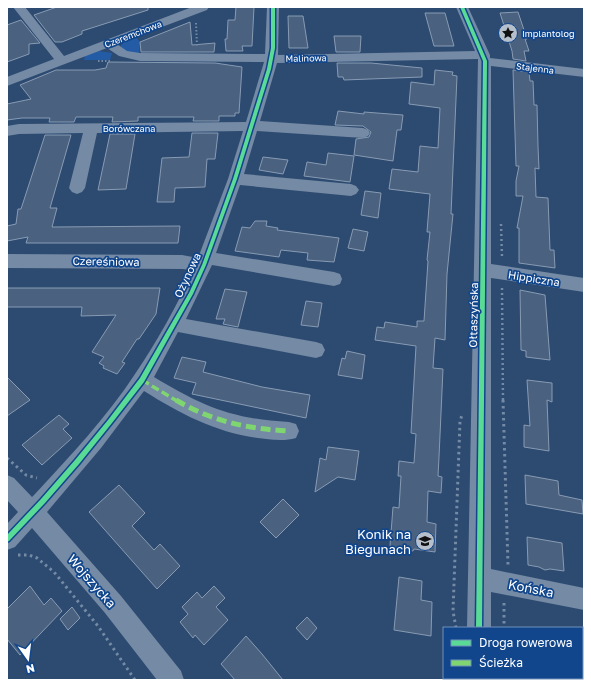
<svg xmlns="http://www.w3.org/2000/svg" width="591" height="687" viewBox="0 0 591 687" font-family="'Golos Text',sans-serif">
<rect width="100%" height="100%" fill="#2d4a70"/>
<path fill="#235ca4" d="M135,36L140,42L139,54H129L121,49V45L125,40Z
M99,51L112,53L110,60H84L85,55Z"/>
<path fill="#4a6280" stroke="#889bb3" d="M57,7H148V10L82,31V34L62,42H55L34,15Z
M236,7H254L252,46H242L243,51H226L225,39H227L228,20H235Z
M518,12L527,39H525L529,51H524L526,61L513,59L512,51L500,13Z
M425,13H445L454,46H434Z
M288,16H303L308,48H289Z
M21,20L40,43L29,44V54L7,62V25Z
M190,22L192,45L215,43L214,52H141L140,42Z
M334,36H361L360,52H336Z
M108,62L215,63L242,67L239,113H235V116H219V121H193L194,117H138V121L112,122L113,117H76L74,122H49L50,118H22L7,120V104L31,99L20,85L56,70H95L106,68Z
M337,63H371L422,68V77L344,80L343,77H338Z
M435,70L453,72L452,75L457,76L451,214H453L447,274L445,340L435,338L433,368L443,369L439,457L438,476L442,477L441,493L428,491L427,522L436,524L435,552L414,549L413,551L390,546L393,507L399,508L401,476H398L399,461L414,463L416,434L411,433L416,346L375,340L377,327L384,328L385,322L417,327V321H424L428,261L427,260L430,232H427L430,194L389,189L392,169L418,172L420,146L438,148L440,108L409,104L411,82L434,85Z
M513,70L529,72L530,81H533L534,105H537L538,146L539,169L535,168L536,197L548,198L550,250H554L555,268L519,263V228H517L523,196H516V181L519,166H516Z
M338,111L364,114V112L403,115L401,130H397L393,161L354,155L356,139L369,137L371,132L363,126L335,125Z
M192,133H218L215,159H207L205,187L175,188L174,202H157L162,158L189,157Z
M110,134H135L126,189L98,190Z
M45,135H71L50,208H57L52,227L180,226L178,243H26L28,237L7,241V226L16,224L18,209H21Z
M328,153L354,156L350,182L304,176L307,162L326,165Z
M263,157L288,160L283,174L259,170Z
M365,191L381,193L378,218L361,215Z
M255,221H267L266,226L278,228L277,230L339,238L334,262L307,260L308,253L281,250L279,257L235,251L242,227L250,228Z
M353,229L368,232L364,251L348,248Z
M7,288H160L156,314L139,339H137L122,362L125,363L117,374L103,368L104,366L99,363L104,357L92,352L116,315L81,316L82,307H7Z
M225,289L247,292L238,327L223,324L225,319H216Z
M520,290L545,295L550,360L526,357V351L521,350Z
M306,301L322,303L318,327L301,325Z
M347,351L365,355L362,379L338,375L342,358L345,359Z
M182,357L206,362L203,372L262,387L310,395L306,418L192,394L196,383L174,378Z
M7,377L30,400L7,416Z
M527,380L552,383V402L547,400L549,451L524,447V425L530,426Z
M59,415L69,424L63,429L72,438L42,465L22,445Z
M328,447L359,451L355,480L338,477L315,492L320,458L326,460Z
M525,475L558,481L559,495L582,500L583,514L526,504Z
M119,485L145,513L132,526L154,550L160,544L180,566L157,589L89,512Z
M283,499L299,515L276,538L260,522Z
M527,537L562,543L564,571L550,569L545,570L539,567L528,565Z
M399,577L422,581L421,600L432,602L431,636L394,630Z
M30,586L44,605L51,598L62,611L20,655L7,639V609Z
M214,586L225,598L216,607L228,620L204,645L195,635L193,638L180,622L188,614L182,607L197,592L202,598Z
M72,607L80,618L68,630L60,619Z
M307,617L317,628L307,640L296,628Z
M246,636L262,654L283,680H235L221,664Z"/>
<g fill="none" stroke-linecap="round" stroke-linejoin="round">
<path stroke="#748aa5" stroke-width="2" stroke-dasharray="1.5 2" stroke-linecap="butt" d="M196,23L197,46
M98,61H111"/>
<path stroke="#748aa5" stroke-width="2.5" stroke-dasharray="2 3" stroke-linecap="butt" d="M501,224L502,257
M502,288L503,401"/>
<path stroke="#748aa5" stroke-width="3" stroke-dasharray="2.5 3.5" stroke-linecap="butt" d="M503,400L508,565
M7,458L26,475L37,478
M18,555H29L37,558L54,572L98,626L135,680
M504,603V628
M456,628L453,611L460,421L462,415
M505,678V680
M454,680L455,678"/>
<path fill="#748aa5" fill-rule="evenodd" d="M13,7H25L64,56L192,7H209L207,10L117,44L127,51L140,53L265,54L267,7H279L278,55L475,51L456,7H468L490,55V58L584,69V77L491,66V264L584,278V292L491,278V569L584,588V610L491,592V628H467L478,59L277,63L260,121L363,128L368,130L370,133L368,136L363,138L257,131L244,174L351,184L356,186L359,190L356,194L351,196L240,185L216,253L334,272L340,274L342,279L340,284L334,286L212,265L186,319L316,342L322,344L325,350L322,356L316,358L178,332L154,377C202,406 232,419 289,422L296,424L299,431L296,438C286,441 276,440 266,439C221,435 182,415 144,391L101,448L47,512L121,596L181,671L184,680H157L105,613L32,528L15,547L7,550V524L18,512L7,500V475L14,478L32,497L35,494C70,456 107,417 135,374C156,343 178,304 193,270L182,269L7,268V254L182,255L198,258L228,179L243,131L97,133L85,188L82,192L77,194L72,192L69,188L83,133L19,134L7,136V126L19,124L246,122L264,62L140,61L119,56L107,48L7,86V77L54,59Z
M467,678H491V680H467Z"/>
<path stroke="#7fd670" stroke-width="3.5" stroke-dasharray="8 3.5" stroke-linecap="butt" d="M142,380L177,401"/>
<path stroke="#7fd670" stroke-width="5" stroke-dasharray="10 5" stroke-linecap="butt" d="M176,400C211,421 248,429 289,431"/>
<g stroke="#11468c" stroke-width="3">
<path id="cycleway" d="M271,7H275V48L271,69L237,179L206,265L193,294L144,382L112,423L79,464L45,503L9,541L7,542V535L41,499L75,460L108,420L140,378L189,293L202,265L233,179L267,69L271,48Z
M460,7H464L487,61L482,628H476L483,61Z"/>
</g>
<use href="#cycleway" fill="#5adb95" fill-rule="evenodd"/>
</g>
<defs>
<g id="sight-disc" transform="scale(1)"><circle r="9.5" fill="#b6c0cd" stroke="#11468c"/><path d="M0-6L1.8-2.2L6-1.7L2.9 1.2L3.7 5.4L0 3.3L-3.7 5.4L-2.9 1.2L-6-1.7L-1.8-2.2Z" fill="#111"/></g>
<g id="school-disc" transform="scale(1)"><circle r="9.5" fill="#b6c0cd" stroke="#11468c"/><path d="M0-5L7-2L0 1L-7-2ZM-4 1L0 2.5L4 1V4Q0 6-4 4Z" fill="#111"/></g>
</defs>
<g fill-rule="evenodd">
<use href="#sight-disc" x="508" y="33"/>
<use href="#school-disc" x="425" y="541"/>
</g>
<g text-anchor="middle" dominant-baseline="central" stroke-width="3.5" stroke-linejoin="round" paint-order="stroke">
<g font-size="9" fill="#fff" stroke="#11468c" text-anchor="start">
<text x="522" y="33">Implantolog</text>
</g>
<g font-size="9" fill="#fff" stroke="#11468c">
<text transform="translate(133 34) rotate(-21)">Czeremchowa</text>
<text transform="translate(306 58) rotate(-1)">Malinowa</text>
<text transform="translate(535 68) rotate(7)">Stajenna</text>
<text x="129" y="128">Borówczana</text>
</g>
<g font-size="11" fill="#fff" stroke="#11468c">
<text transform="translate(106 261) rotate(1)">Czereśniowa</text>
<text transform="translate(187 275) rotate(-65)">Ożynowa</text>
<text transform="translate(534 278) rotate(9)">Hippiczna</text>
<text transform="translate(473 315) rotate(-89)">Ołtaszyńska</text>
</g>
<g font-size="13" fill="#fff" stroke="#11468c" text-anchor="end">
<text x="411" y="534">Konik na<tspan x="411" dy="15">Biegunach</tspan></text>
</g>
<g font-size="13" fill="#fff" stroke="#11468c">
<text transform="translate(92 581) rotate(49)">Wojszycka</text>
<text transform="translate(531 588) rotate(11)">Końska</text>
</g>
</g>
<rect width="591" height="687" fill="none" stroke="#ffffff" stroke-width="16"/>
<rect x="443" y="627" width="140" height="52" fill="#11468c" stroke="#7090ba"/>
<rect x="451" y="640" width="20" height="6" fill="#5adb95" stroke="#7090ba"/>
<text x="479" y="647" font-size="12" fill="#ffffff">Droga rowerowa</text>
<rect x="451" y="660" width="20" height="6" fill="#7fd670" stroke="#7090ba"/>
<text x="479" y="667" font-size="12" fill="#ffffff">Ścieżka</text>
<g transform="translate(28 659) rotate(166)" stroke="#11468c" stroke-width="3" paint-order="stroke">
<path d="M0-3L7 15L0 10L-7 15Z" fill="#ffffff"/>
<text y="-6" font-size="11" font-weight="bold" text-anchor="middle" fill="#ffffff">N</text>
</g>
</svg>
